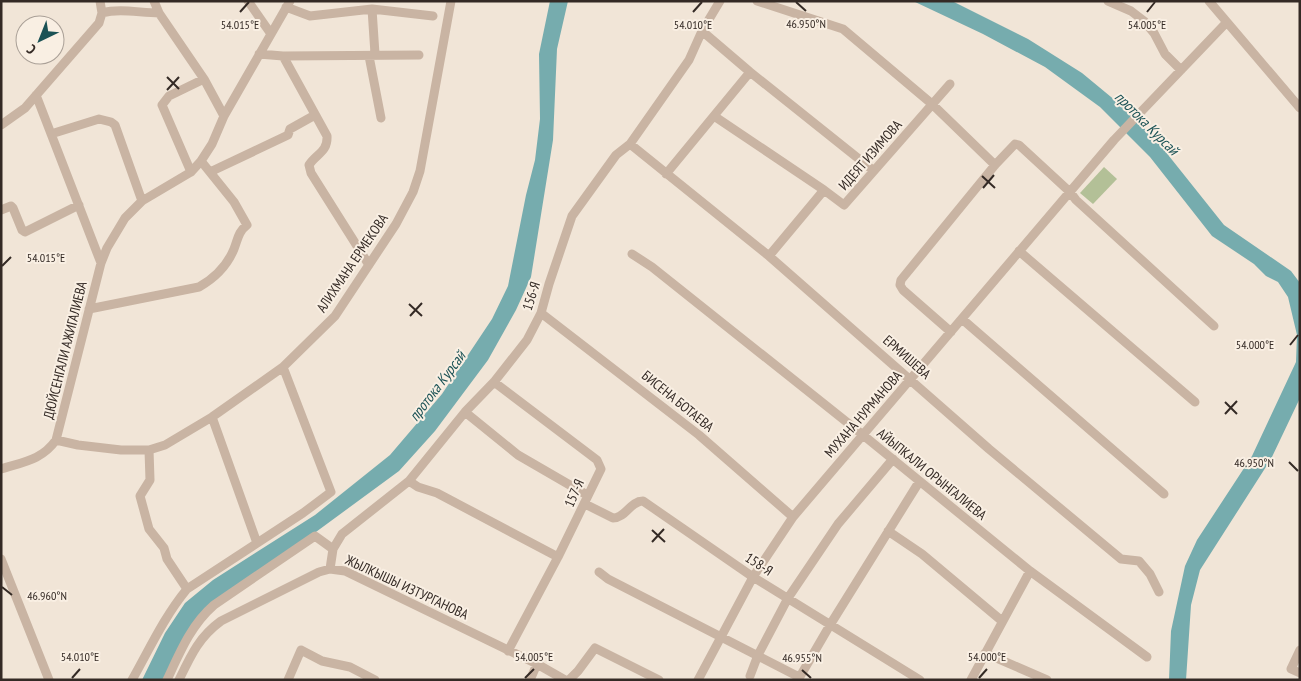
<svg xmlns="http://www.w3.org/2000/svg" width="1301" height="681" viewBox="0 0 1301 681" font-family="'PT Sans Narrow',sans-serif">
<rect width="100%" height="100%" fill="#f1e5d7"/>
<path fill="#b3c097" d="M1104,167L1117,179L1093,204L1080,193Z"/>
<path fill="#76acae" d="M550,1H568L557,49L553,140L531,277L516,310L488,360L435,431L399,471L305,540L208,607L164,680H142L165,633L185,603L213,580L315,515L390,455L442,394L492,319L508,286L526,195L535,160L540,119L539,54Z
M913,1H952L1028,39L1082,73L1128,111L1161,146L1224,225L1291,271L1300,283V398L1271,459L1200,570L1191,605L1186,680H1169L1171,631L1185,566L1197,540L1252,456L1296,362L1297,335L1288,297L1278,282L1266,276L1254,264L1212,236L1150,157L1100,107L1045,67L983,34Z"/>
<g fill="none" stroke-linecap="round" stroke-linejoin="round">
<path stroke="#c9b4a3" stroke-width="9" d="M154,1L159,13L204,79L224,116
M248,1L271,34
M757,1L843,29L932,104L995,165
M1108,1L1131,11L1144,21L1154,33L1165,54L1181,70L1226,23
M1209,1L1300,108
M286,7L310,16L372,9L433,16
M372,9L375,54
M102,13C120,8 140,13 159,13
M702,31L750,72L874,171
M259,54L283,56L419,55
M283,56L327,136C328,152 316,154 309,165L311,173L369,265
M369,56L381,118
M36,95L101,263
M714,116L824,190
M1,125L25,108L99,23L102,13L100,1
M51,134L99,119L111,122L115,125L142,201
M630,144L769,256L989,449L1121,559L1139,561L1150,574L1159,592
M191,172L162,105L169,96L204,79
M210,172L288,135L290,129L315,115
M666,174L750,72
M1,210L11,206L13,208L22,230L25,232L79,205
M1019,251L1195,402
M632,254L652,267L863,435L1030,571L1147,657
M769,256L824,190L844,205L950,84
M89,309L199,287C215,278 227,266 234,249C238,239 238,232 247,225L234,202L201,161
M541,313L699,435L793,517
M962,319L1164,494
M951,332L903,290L900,285L901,280L995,165L1015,144L1019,145L1070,192L1076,200L1214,326
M494,382L597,460L601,469L558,557L508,651
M465,412L518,455L587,495
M212,417L257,543
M56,440L78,445L121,450H149L165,445L212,417L283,367L335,316L396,224L413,192L420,171L451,1
M149,450L150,480L140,496L149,529L164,548L167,559L187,589
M1,469C23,462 42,460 56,440L101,263L107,248L125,218L142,201L191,172L201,161L212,144L224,116L290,1
M409,481L418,487L437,493L558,557
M585,504L613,518C626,518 630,501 643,501L753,577L920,680
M888,531L922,554L1002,621
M1,559L49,680
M330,569L333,549L342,534L409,481L465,412L494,382L527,340L541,313L549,284L572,216L616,155L630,144L689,60L702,31L720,1
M599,572L608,579L799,677
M1300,650L1291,669L1300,673
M985,653L1047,680
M750,676L758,655L788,598L838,524L893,459
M132,680C150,648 164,617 187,589L303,513L331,492L283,367
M167,680C180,652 191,625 214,605L315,536L333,549
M179,680C191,655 199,637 221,621L319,572L330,569L345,571L537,664L565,680
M288,680L301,650L322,661L350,667L375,680
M530,680L537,664
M569,680L578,671L595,648L659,680
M698,680L753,577L793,517L1114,140L1181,70
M798,680L830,625L919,482
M971,680L1030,571"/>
</g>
<path fill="none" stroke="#342a25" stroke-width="2" d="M796,2L806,11M240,12L249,2M693,12L702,2M1147,12L1155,2M167,77L179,89M167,90L179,77M982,176L995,188M983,188L994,175M2,266L11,257M409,304L422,316M410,316L422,303M1290,345L1298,335M1225,402L1237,414M1225,414L1237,401M1289,462L1298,471M652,530L665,542M652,542L664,529M2,587L12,595M802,670L811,678M72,678L80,669M525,678L534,669M979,678L987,669"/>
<g text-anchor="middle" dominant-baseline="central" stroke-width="4" stroke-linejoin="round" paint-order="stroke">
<g font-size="14" fill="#342a25" stroke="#f9efe3">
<text transform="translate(870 155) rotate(-49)">ИДЕЯТ ИЗИМОВА</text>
<text transform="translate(352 263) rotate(-56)">АЛИХМАНА ЕРМЕКОВА</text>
<text transform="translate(531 296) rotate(-72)">156-Я</text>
<text transform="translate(65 350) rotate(-76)">ДЮЙСЕНГАЛИ АЖИГАЛИЕВА</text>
<text transform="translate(907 357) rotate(41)">ЕРМИШЕВА</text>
<text transform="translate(678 401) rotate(39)">БИСЕНА БОТАЕВА</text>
<text transform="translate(863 414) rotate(-49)">МУХАНА НУРМАНОВА</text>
<text transform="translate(932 474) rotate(39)">АЙЫПКАЛИ ОРЫНГАЛИЕВА</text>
<text transform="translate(574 493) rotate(-66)">157-Я</text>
<text transform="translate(759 564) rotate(33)">158-Я</text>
<text transform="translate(407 587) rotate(25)">ЖЫЛКЫШЫ ИЗТУРГАНОВА</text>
</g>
<g font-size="15" font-style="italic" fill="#1b5255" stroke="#f9efe3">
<text transform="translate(1147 123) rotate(45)">протока Курсай</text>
<text transform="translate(437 386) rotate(-53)">протока Курсай</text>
</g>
</g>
<g font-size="12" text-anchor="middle" fill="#342a25" stroke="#f9efe3" stroke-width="4" stroke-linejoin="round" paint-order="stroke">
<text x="806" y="28">46.950°N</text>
<text x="240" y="29">54.015°E</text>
<text x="693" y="29">54.010°E</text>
<text x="1147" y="29">54.005°E</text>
<text x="46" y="262">54.015°E</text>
<text x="1255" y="349">54.000°E</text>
<text x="1254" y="467">46.950°N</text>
<text x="47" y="600">46.960°N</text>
<text x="80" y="661">54.010°E</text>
<text x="534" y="661">54.005°E</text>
<text x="987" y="661">54.000°E</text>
<text x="802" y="662">46.955°N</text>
</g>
<rect width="1301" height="681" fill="none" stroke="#342a25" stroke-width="5"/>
<g transform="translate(40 40) rotate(223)"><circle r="24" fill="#f9efe3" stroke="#aaa097"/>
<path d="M0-4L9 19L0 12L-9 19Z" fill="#1b5255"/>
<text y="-8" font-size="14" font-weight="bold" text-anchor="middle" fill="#342a25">С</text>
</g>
</svg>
